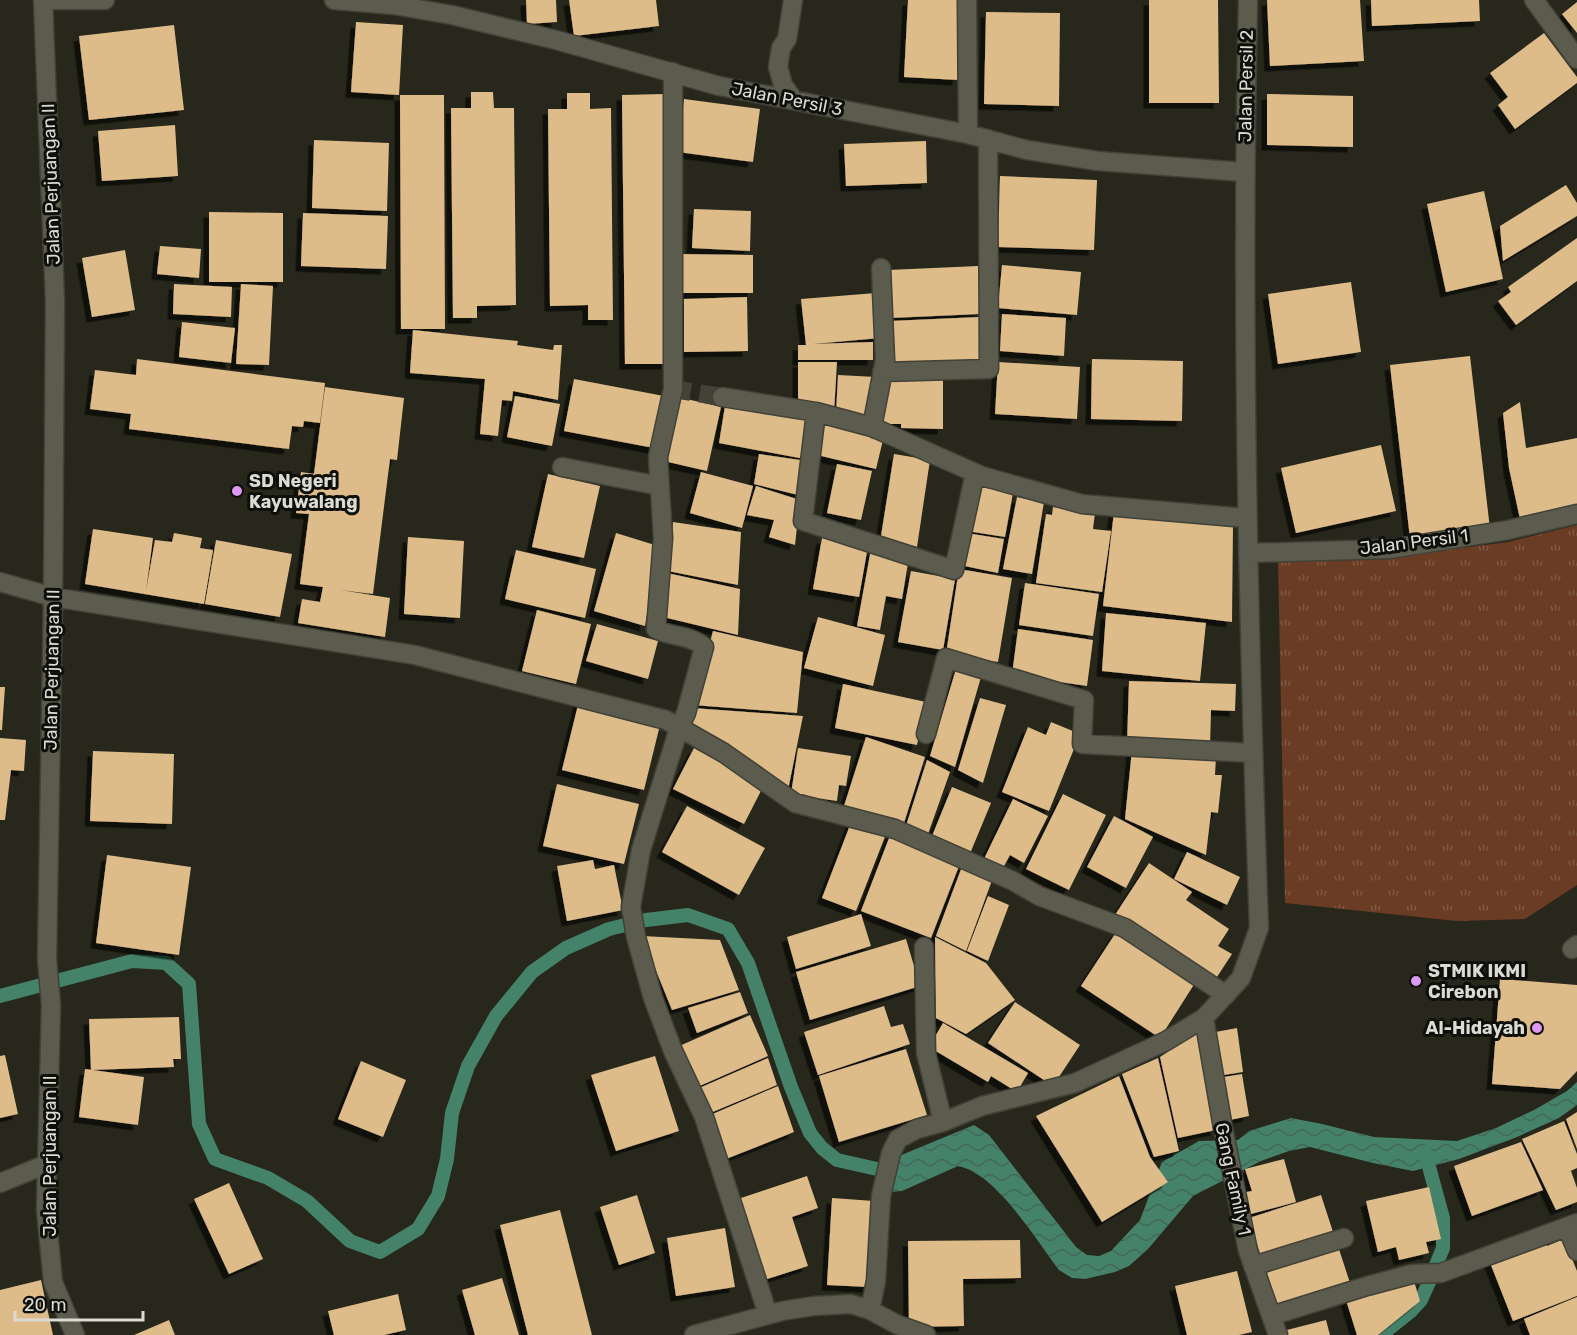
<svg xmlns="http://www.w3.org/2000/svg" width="1577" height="1335" viewBox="0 0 1577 1335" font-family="Rubik,sans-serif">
<defs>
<pattern id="grass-tufts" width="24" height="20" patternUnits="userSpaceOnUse" patternTransform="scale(1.5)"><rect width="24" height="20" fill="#6a3c24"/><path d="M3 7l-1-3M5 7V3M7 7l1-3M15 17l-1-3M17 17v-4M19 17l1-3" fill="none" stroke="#7f5843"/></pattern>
<pattern id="water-waves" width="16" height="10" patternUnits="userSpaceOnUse" patternTransform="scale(1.5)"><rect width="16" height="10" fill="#44826a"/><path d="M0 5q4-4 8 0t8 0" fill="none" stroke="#436859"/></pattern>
<filter id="shadow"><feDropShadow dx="-5.5" dy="5.5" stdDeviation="0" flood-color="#0009"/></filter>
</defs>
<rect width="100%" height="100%" fill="#27271b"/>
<path fill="url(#grass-tufts)" d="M1577,525V885L1525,919L1457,921L1285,903L1278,561L1392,557L1508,542Z"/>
<path fill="url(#water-waves)" d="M1577,1082V1105L1559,1118L1517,1137L1459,1159L1413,1171L1373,1163L1310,1147L1289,1151L1261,1161L1193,1196L1148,1249L1129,1266L1115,1272L1085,1279L1072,1278L1059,1270C1036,1240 996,1173 958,1166L902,1191L888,1192L899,1156L974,1125L989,1135L1076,1247L1087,1255L1099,1256L1111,1251L1140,1220L1162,1162L1199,1141L1238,1140L1249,1131L1291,1118L1322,1124L1374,1137L1457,1141L1496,1128L1534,1110L1567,1091Z"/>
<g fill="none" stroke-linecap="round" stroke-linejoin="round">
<path stroke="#44826a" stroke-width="14" d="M0,996L132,961L166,963L189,984L199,1124L215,1159L268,1178L307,1201L350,1241L380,1252L418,1229L438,1196L447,1159L452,1113L468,1066L496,1016L532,972L566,948L609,929L646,920L688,915L728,929L748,963L791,1087L810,1133L822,1148L837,1160L877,1169L896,1170
M1425,1152L1443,1218V1248L1436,1265
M1381,1335L1411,1311L1421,1300L1430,1280"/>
</g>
<path fill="#debc8a" filter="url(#shadow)" d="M526,0H556L557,22L527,24Z
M569,0H656L659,26L574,36Z
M908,0H963L958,80L904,77Z
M1149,0H1218L1219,103H1149Z
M1267,0H1360L1364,61L1270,66Z
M1371,0H1479L1480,21L1372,26Z
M1577,2V33L1562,14Z
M986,12L1060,13L1059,106L984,104Z
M356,22L403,25L399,95L351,92Z
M174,25L184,110L89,120L79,36Z
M1544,33L1577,77V83L1515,129L1498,105L1508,97L1490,73Z
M471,92H493L494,108H514L516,305L477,306V318H453L451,108H471Z
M567,93H590V109L611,108L613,320H588V305L550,306L548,109H567Z
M664,94L667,364H625L622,95Z
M1267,94L1353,96V147L1267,145Z
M400,95H444L445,329H401Z
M684,99L760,109L753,162L678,152Z
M175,125L178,176L102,181L98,131Z
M314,140L389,143L387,211L312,208Z
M926,141L927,183L846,186L844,144Z
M1000,176L1097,180L1094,250L998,247Z
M1566,185L1577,203V216L1503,261L1500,226Z
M1484,191L1503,279L1446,292L1427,204Z
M694,209L751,211L750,251L692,248Z
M209,212L283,213V282H209Z
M303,213L388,216L386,269L301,266Z
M1577,238V281L1516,325L1498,301L1511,292L1508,287Z
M160,246L201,249L199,278L157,274Z
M125,250L135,310L92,317L82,258Z
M679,254L753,255V293H678Z
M1002,265L1081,272L1077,315L998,308Z
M978,266L980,314L890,318L888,270Z
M1351,282L1361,352L1278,364L1268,294Z
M174,284L232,287L231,317L173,314Z
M241,284L273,286L269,365L236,364Z
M876,293L880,338L813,344L873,342V360H798V345H806L801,299Z
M747,297L748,351L684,352V299Z
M1002,314L1066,318L1064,356L1000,351Z
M980,317L983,366L892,370L890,321Z
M182,322L235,328L231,363L179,357Z
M413,330L518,341L517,345L553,350L554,345H562L558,400L513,391L512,401L502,400L498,436L480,434L485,379L410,373Z
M1470,356L1490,529L1410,538L1390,365Z
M137,359L325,383L320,423L304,421L303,427L292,426L289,449L129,429L131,414L90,409L95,370L136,375Z
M1092,359L1183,361L1182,421L1091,419Z
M798,362H837L834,412L798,402Z
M998,362L1080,367L1077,419L995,414Z
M838,375L876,377L871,420L836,414Z
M884,375H943V429L901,428V424H876Z
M574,379L664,396L654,448L564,431Z
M325,387L404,398L397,460L390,459L373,594L340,590L390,598L385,637L298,623L302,599L320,602L323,587L300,584L309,514L296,513L301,472L314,474Z
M515,396L560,404L552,446L507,437Z
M678,397L721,407L707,471L664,461Z
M726,400L812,416L805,459L719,443Z
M1520,402L1526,448L1577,438V507L1520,519L1509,468L1503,413Z
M821,417L872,429L870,438L883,440L876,469L813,454Z
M1381,445L1396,511L1296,533L1281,468Z
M759,454L807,461L802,496L754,484Z
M894,454L930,460L917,547L881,536Z
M837,464L872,471L861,520L827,513Z
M701,472L753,486L742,528L690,513Z
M548,474L600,486L584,558L532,547Z
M756,486L800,500L795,545L769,537L774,520L747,515Z
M975,486L1013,493L1005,537L967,531Z
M1017,497L1044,502L1032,574L1003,569Z
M1053,507L1095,513L1093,529L1111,531L1102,592L1036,583L1046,514L1052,515Z
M1114,512L1233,524L1232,622L1103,606Z
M673,522L741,532L738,585L668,571Z
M93,529L153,538L146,591L155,540L172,542L174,533L202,538L200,548L213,550L204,604L85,584Z
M616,533L658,546L645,626L594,611Z
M966,533L1004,539L998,573L960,565Z
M408,537L464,541L460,618L404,614Z
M822,538L868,546L859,597L813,589Z
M216,540L292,554L280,617L205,604Z
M871,549L909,557L902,599L886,596L880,630L857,626Z
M516,550L596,569L585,618L505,599Z
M959,569L1012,578L998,662L946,654Z
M911,571L955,579L943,650L898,642Z
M667,573L740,589L738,635L659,616Z
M1025,583L1099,594L1093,636L1019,625Z
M537,610L591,624L576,684L522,671Z
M1106,613L1206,623L1200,681L1102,671Z
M818,617L885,635L873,686L804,668Z
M597,624L658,641L648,679L586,661Z
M1018,629L1093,640L1087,686L1012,675Z
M713,631L803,652L797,713L693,705Z
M956,669L981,677L955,767L930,756Z
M1129,681L1236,684L1235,711L1211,710L1210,747L1127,745Z
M843,684L926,702L917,745L835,728Z
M0,687H5L2,730H0Z
M980,698L1006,705L983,783L958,770Z
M579,701L661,721L644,790L562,770Z
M692,708L803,716L788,790L685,725Z
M1051,722L1080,734L1049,811L1002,792L1028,727L1046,735Z
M866,737L925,757L903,826L844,806Z
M0,738L26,740L24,771L11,770L5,820H0Z
M694,748L764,785L744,824L673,789Z
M798,748L851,756L846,786L839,785L837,801L791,794Z
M1132,750L1216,757L1215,775H1222L1218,813L1211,812L1206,855L1125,819Z
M93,751L174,754L172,824L90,821Z
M927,760L950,772L927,837L905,829Z
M557,784L639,804L624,864L543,846Z
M952,787L991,803L969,856L930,841Z
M1063,794L1106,815L1069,890L1026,869Z
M1013,799L1048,816L1024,863L1010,855L1003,868L984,859Z
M687,806L765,848L739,895L662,852Z
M1114,816L1153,837L1126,888L1087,867Z
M852,820L886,834L856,911L822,898Z
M891,833L961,861L931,938L861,911Z
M1187,852L1240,877L1227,905L1174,879Z
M107,855L191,867L179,955L96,943Z
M593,860L595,869L614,865L623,910L567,921L557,866Z
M1149,863L1192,892L1186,900L1229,929L1218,946L1232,954L1215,980L1115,915Z
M963,864L994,875L966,951L936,936Z
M988,896L1009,905L988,961L967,951Z
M861,914L871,946L796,969L787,937Z
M1117,931L1195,983L1160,1038L1081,986Z
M642,936L720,940L739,990L672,1010Z
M935,937L986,963L1015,1000L966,1034L936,1018Z
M906,939L920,986L810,1020L796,972Z
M1500,979L1577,985V1071L1560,1089L1492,1084Z
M740,992L748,1013L697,1033L688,1008Z
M1015,1002L1080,1045L1053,1086L988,1043Z
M884,1006L891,1027L903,1024L910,1044L818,1075L804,1032Z
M750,1015L768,1056L695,1088L677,1047Z
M179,1017L181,1059H173L174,1067L91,1070L89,1019Z
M943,1023L1028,1073L1017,1092L991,1076L988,1082L929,1047Z
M1237,1028L1243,1072L1217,1076L1210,1033Z
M1200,1031L1216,1130L1178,1138L1160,1057Z
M906,1049L927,1115L839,1142L819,1076Z
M5,1055L18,1114L0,1118V1056Z
M655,1056L679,1131L616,1151L591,1075Z
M768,1058L777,1085L708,1114L697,1089Z
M1158,1058L1179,1151L1154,1157L1122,1074Z
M361,1061L406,1080L383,1137L338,1119Z
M85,1069L144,1077L138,1125L79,1117Z
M1242,1074L1249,1116L1225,1121L1218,1078Z
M1119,1076L1150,1157L1168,1182L1102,1222L1036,1116Z
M778,1086L794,1132L726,1159L708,1116Z
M1577,1112V1149L1566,1119Z
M1564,1121L1577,1154V1168L1566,1173L1571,1171L1577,1188V1202L1556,1210L1522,1139Z
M1521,1142L1543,1190L1472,1216L1454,1166Z
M1284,1159L1296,1202L1247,1215L1241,1193L1252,1191L1245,1169Z
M807,1176L818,1208L792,1217L808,1266L764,1280L738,1199Z
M229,1183L263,1259L229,1274L194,1199Z
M1429,1187L1441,1239L1426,1242L1429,1253L1399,1260L1396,1247L1378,1252L1366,1201Z
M637,1195L655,1253L619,1265L600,1207Z
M1321,1195L1333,1232L1316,1237L1318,1242L1262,1260L1249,1218Z
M832,1198L874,1201L869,1287L827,1285Z
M560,1210L592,1335H528L500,1225Z
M725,1228L735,1287L676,1296L667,1238Z
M1545,1238L1547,1246L1564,1239L1577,1271V1296L1513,1321L1489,1260Z
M1020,1240L1021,1278L963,1279L964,1326L909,1327L908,1241Z
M1337,1243L1351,1286L1278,1309L1265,1266Z
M1237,1271L1252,1332L1239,1335H1187L1175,1286Z
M502,1278L519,1335H475L462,1290Z
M41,1280L53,1335H0V1290Z
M1414,1281L1420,1301L1378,1335H1357L1346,1300Z
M398,1294L406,1330L384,1335H334L328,1311Z
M1577,1297V1335H1530L1524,1319Z
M169,1320L175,1335H134Z
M1326,1320L1330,1335H1284L1283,1331Z"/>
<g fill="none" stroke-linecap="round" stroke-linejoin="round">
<path stroke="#424237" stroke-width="18" stroke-dasharray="18 9" stroke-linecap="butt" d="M673,389L722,397"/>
<g stroke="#414137" stroke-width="21">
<path id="minor" d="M43,0L55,302L53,597L47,959L51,1005L46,1210L53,1282L75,1335
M43,0H105
M334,0L394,5L452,15L556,40L719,86L968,134L1027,150L1098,161L1244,172
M967,0L968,134
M1534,0L1577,59
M673,72V389L658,457L663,538L656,629C670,637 692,635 704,647L686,713L679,728L641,850L631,907L636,937L653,998L673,1051L704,1117L768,1315
M793,99L783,85L778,67L781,48L787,39L793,0
M882,372L989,369L988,139
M722,397L816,412L872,427L982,476L1082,504L1246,518
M816,412L803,521L954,570L975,473
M872,427L885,360L881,268
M562,467L660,486
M1248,553L1390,549L1508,530L1577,514
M0,582L53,597L415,655L666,720L724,753L795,803L895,829L1013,881L1039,896L1125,928L1226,995
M926,734L946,658L1084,700L1082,744L1253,753
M924,947L926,1053L943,1122
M1572,949L1577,945
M1204,1018L1223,1128L1248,1251L1278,1335
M0,1183L47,1164
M1567,1227L1577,1251
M1253,1266L1344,1238
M870,1310L876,1281L881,1196L891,1153L898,1139L917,1129L943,1122L982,1106L1075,1083L1166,1041L1204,1018L1241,978L1259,928C1248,618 1241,309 1248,0
M1271,1316L1367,1286L1412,1274L1441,1273L1577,1223
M694,1335L782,1311L814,1306L851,1304L870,1310L898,1325L926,1335"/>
</g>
<use href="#minor" stroke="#5b5b4e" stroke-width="18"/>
</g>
<g fill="#de98f2" stroke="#0f0f0a" stroke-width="2">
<circle cx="237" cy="491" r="6"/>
<circle cx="1416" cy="981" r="6"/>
<circle cx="1537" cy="1028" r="6"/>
</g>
<g text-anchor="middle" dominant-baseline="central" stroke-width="6" stroke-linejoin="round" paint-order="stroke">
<g font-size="18" fill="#dbdbd3" stroke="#0f0f0a">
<text transform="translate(1246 86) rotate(-89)">Jalan Persil 2</text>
<text transform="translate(787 99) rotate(11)">Jalan Persil 3</text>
<text transform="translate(51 184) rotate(-92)">Jalan Perjuangan II</text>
<text transform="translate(1414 542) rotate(-7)">Jalan Persil 1</text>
<text transform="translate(52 670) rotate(-89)">Jalan Perjuangan II</text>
<text transform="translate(50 1156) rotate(-90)">Jalan Perjuangan II</text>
<text transform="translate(1233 1179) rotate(78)">Gang Family 1</text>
</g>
<g font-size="18" font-weight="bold" fill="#dbdbd3" stroke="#0f0f0a" text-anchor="start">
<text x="249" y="481">SD Negeri<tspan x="249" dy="21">Kayuwalang</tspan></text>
<text x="1428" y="971">STMIK IKMI<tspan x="1428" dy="21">Cirebon</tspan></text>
<text x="1525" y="1028" text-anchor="end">Al-Hidayah</text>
</g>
</g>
<path d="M15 1311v9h128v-9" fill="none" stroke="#dbdbd3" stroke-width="3"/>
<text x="24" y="1311" font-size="18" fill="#dbdbd3" stroke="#0f0f0a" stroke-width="4.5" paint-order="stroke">20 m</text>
</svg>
